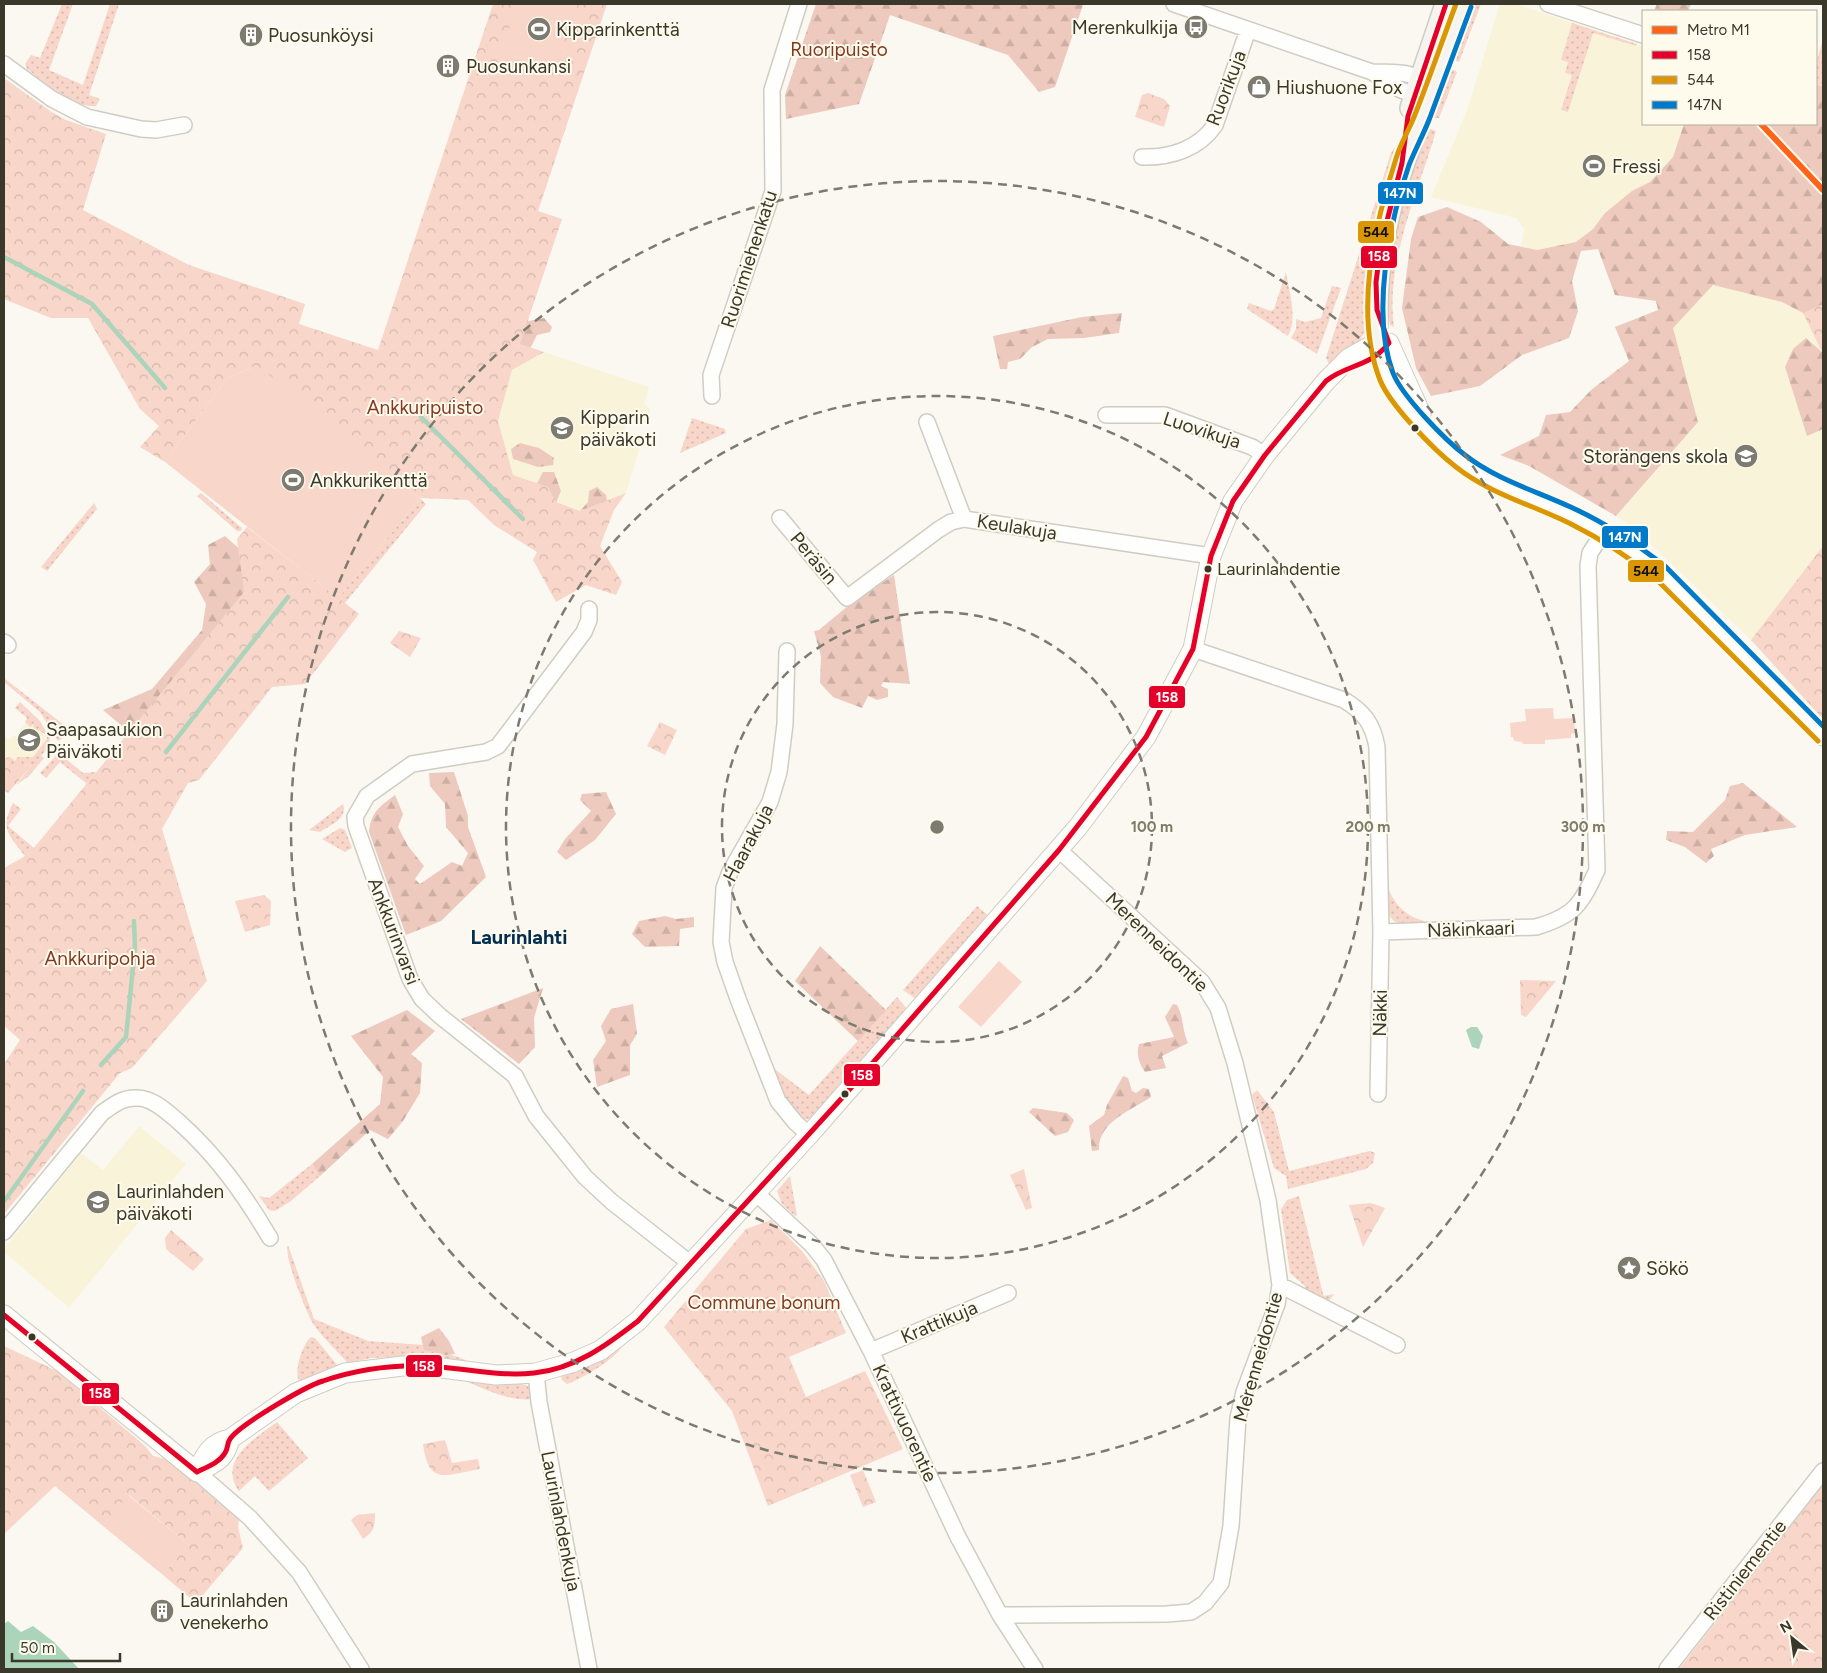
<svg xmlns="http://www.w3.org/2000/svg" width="1827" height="1673" viewBox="0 0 1827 1673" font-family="Figtree,sans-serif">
<defs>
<pattern id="grass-dots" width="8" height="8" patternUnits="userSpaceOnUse" patternTransform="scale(1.25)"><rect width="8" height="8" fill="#f8d6c9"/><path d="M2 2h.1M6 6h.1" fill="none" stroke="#d5b8ad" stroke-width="1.8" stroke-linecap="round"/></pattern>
<pattern id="forest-firs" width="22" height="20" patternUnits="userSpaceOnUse" patternTransform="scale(1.25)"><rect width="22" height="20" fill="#edcabd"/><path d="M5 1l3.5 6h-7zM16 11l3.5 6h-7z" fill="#ccaea3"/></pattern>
<pattern id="park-crowns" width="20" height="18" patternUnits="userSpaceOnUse" patternTransform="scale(1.25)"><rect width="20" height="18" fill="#f8d6c9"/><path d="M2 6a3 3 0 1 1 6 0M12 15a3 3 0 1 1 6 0" fill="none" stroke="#d5b8ad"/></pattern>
</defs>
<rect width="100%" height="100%" fill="#faf8f1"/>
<path fill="#f9f4d9" d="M1500,4H1516L1643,46V124H1684L1673,157L1650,182L1632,191L1605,213L1593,229L1576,242L1537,250L1521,247L1524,229L1516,218L1431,197L1467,110Z
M1713,285L1782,302L1803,313L1823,354V546L1751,640L1635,529L1616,516L1698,422L1672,328Z
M544,352L649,387L644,404L650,409L649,419L642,424L628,420L624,431L643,438L626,493L580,511L556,502L548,487L513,475L498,421L512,370Z
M28,719L49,735V746L41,756L15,761L10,757L4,758V736L10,740L14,735L16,736Z
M139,1126L186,1164L69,1308L4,1252V1249L81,1153L103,1170Z"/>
<path fill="url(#grass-dots)" d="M62,4H73L49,70L83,85L110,4H119L89,95L100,99L96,106C75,109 43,81 27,69L25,64L31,55L40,58Z
M1470,4H1481L1459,62L1450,59Z
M1572,23L1637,44L1636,46L1593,33L1568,112L1561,110L1572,75L1565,73L1568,62L1561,60Z
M1823,39V86L1816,85V64Z
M1448,67L1457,72L1439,118H1431Z
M1424,127L1436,131C1418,194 1385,260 1394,327L1390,325C1373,263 1406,188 1424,127Z
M1395,147L1368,269L1366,329L1359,342L1329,364L1326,358L1391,153Z
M1286,272C1289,292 1298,318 1288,336L1247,309L1249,303L1271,311L1274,309Z
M1332,286L1341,288L1317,354L1291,338L1296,329V319L1305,322L1321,318Z
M692,418L725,429L726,433L680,453Z
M201,493L242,528L241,531H237L197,496Z
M420,498L426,504L345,603L344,608L332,597L338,598Z
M94,503L97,509L47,571L41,567Z
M4,678L69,729V734L58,741L40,712L4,682Z
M20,702L40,721L50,738L49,746L41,756L44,758L29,776L16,785L32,765L7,768L6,758L10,757L15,761L18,757H33L47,739V735L34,728L33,724L30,727L25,722L27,718L15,708Z
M65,746L66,759L83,773L96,772L87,784L60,762L46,778L40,773Z
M13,803L21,809L8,826L34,848L37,844L60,859L22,858L25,856C8,835 0,829 13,803Z
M343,804C348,819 330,825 320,832L309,830Z
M340,828L345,830L352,848L345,852L322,839Z
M1389,890C1396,907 1407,916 1424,921L1423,924C1391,925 1388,924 1386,891Z
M977,906L989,916L916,999L903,990Z
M897,997L907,1009L809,1119L801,1120L788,1106L772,1067L809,1095Z
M1257,1090L1274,1112L1289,1171L1370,1151L1375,1153L1373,1163L1366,1169L1288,1189L1286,1176L1274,1168L1252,1095Z
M312,1164L320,1176L291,1201L275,1211L269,1210L259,1196L269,1198Z
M790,1176L797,1215L795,1216L782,1204L777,1191Z
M1299,1196L1323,1294L1324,1296L1334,1294L1329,1301L1325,1302L1304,1291L1305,1286L1290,1273L1281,1209L1287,1200Z
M288,1245L314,1319L368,1341L424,1345V1349C440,1353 455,1354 469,1362L403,1357L371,1358L348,1363C337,1351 324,1339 314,1325C307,1315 283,1254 288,1245Z
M311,1337L315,1338L338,1366L299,1381C294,1371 302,1345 311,1337Z
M622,1346C617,1358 580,1380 567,1384L562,1380L561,1375Z
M463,1380L519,1383L528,1386L534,1399C509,1402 485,1389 463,1380Z
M277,1422L308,1458L269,1491L255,1476L239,1491C217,1461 255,1438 277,1422Z"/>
<path fill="url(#forest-firs)" d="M816,4H1080L1083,5L1055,87L1039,92L1008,55L890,15L859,104L786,119L785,95Z
M1657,4H1691L1688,11H1654Z
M1816,85L1823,86V334L1803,313L1782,302L1713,285L1673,328L1698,422L1616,516L1529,466L1500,455L1539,436L1546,415L1570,412L1591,390L1629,361L1615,327L1658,310L1656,301L1615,295L1598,249L1581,251L1572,281L1578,311L1569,338L1522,355L1480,386L1431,396L1416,368L1402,308L1411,239L1418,217L1447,207L1481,222L1508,244L1537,250L1576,242L1593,229L1605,213L1632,191L1650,182L1673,157L1684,124H1816Z
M1122,313L1119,333L1084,338L1048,339L1032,347L1020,359L1008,362L1007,369H1000L993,336L1082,317Z
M544,318L552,327L550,332L537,335L529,351L477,337L519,323Z
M1806,338L1823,353V429L1807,436L1785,367L1793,349Z
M520,443L539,448L554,458L553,465L538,467L513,459L511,449Z
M543,472H554L561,491L555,505L536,485Z
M597,487L606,495L608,505L580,511L588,502L589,491Z
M225,536L254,562L262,579L129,732L103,710L152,689L202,630L206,604L194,582L210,564L208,545Z
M894,575L910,684L883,682L881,686L888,689V697L877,700L868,696L862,708L833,697L820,683L821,656L814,631L819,630L849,605Z
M454,772L468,816V827L486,877L441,921L406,935L369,832C371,812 379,807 395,795L403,814L398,827L408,846L424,866L415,879L420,884L452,862L462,866L468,853L446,827L445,804L430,786L429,773Z
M1743,783L1797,827L1745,835L1711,849L1714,856L1706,863L1685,847L1666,840L1667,831L1693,832L1725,800L1730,786Z
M606,792L616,814L595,840L566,860L557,852L565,839L591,811L580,800L582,794Z
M665,916L676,919L694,917V927L680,929L679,946L645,947L632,934L639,921Z
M820,946L886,1010L858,1041L795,981Z
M543,988L534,1018L535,1047L519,1064L461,1019Z
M633,1004L637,1034L630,1045V1075L597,1087L593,1060L606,1041L601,1026L611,1009Z
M1173,1004L1177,1005C1184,1018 1182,1030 1188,1043L1162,1056L1166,1068L1145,1072C1139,1063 1136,1055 1139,1044L1174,1037L1165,1017Z
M407,1010L435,1031L411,1054L422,1063L420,1093L403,1121L388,1139L370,1130L320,1176L312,1164L380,1104L383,1077L351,1036Z
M1123,1076L1128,1078L1132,1091L1136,1093L1143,1088L1149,1089L1151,1097C1130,1111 1098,1122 1099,1150L1092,1151L1089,1126L1104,1115L1107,1105Z
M1033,1108L1067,1113L1074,1120L1068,1132L1055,1136L1029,1112Z
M439,1328L449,1341L455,1354L447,1355L424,1350L421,1337Z"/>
<path fill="url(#park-crowns)" d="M493,4H607L538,211L562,219L520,344L544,352L512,370L498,421L513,475L548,487L556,502L580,511L626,493L614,510L600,546L622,582L616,595L586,585L556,602L533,560L537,552L494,525L468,500L420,498L256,366L227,378L165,462L140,447L159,426L140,409L88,318H51L4,299V78L50,111L66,120L106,134L83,210L189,265L305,304L299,324L378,350Z
M1148,93L1164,99L1170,106L1164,127L1135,117L1142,95Z
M1823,304V354L1803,313Z
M247,527L359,614L305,684L272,687L199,780L188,783L162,829L207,981L132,1068L120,1073L4,1214V1064L20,1040L4,1026V868L29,854L244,592L237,539Z
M1823,546V719L1751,640Z
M399,631L421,638L410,657L390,643Z
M660,722L677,730L665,755L647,746Z
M4,758H6L8,767L32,765L8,793L4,790Z
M264,895L271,901L270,925L245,932L235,901Z
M1520,980L1556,981L1526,1017L1521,1015Z
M1024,1169L1032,1208L1026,1210L1010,1175Z
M1371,1203L1385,1208L1363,1247L1349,1205Z
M771,1220L802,1251L824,1281L846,1333L789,1357L806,1397L865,1371L903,1449L768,1506L732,1411L664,1327L746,1229Z
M171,1230L204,1259L193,1271L166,1249L165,1238Z
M4,1346L57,1371L145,1446L153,1456L169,1460L239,1520L238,1527L243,1548L196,1603L163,1575L188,1544L129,1495L103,1526L55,1486L4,1534Z
M445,1440L452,1463L478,1459L480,1469C447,1474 429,1488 423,1444Z
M863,1470L876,1502L863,1507L850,1475Z
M1823,1485V1669H1679Z
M375,1513C375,1526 374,1532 363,1539L351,1520L357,1515Z"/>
<path fill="#f8d6c9" d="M518,4H578L553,73L500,54Z
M256,366L310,403L376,462L420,498L338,598L165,462L227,378Z
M1553,708L1554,719L1574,718L1575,733L1571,734V738L1545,740V744H1523L1522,742L1514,741L1513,737H1511L1510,723L1526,721L1525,709Z
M999,961L1022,982L981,1027L958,1007Z
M128,1495L188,1544L163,1575L103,1526Z"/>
<path fill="#acd4ba" d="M1471,1027H1477L1483,1036L1479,1049L1472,1047L1466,1030Z
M8,1621L21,1632L33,1626L54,1642L79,1669H4V1624Z"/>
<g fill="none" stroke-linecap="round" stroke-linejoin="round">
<path stroke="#acd4ba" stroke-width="4.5" d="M4,257L92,304L165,388
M421,417L523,519
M166,752L288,597
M101,1065L126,1037L135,947L134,921
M5,1200L83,1091"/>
<g stroke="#cfcdc3" stroke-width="18">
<path id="minor" d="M1174,4L1372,72L1401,90L1415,95L1433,90C1412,69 1400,73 1372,72
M1548,4L1643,35
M4,64L52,99L87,117L141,129L156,130L184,125
M1142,157C1170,158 1199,149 1215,125L1248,30
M712,396L711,375L773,191L772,90L799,4
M1106,415H1165L1252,447L1265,455
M927,422L964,519
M780,518L847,598L938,530L951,522L964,519L1211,556
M589,609V620L584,632L498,746L486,752L412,764L367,796L355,817L356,826L410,979L422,999L440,1016L515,1076L536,1116L585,1177L612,1202L691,1264
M4,642L8,645
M1193,649L1344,700C1364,712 1373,724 1377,747L1381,932L1536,927C1574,916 1581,905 1597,870L1588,566L1590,553L1603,533
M787,651L785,724L779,772L770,802L730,872L724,888L721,942L725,962L738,999L778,1101L795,1122L809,1135
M1378,1094L1381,932
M756,1193L812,1245L824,1260L871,1351L958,1537L1000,1615L1035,1669
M4,1232L102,1113C113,1105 123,1097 137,1098C153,1098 167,1112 179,1122C217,1156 244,1194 270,1238
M1280,1285L1397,1345
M871,1351L1008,1293
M536,1373L539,1402L589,1669
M197,1472L250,1518L299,1572L361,1669
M1000,1615L1167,1614L1191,1612L1205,1603L1221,1583L1231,1526L1238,1418L1244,1392L1277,1304L1280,1285L1268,1200L1235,1063L1218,1008L1202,982L1059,850
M1667,1669L1823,1471"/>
</g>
<g stroke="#cfcdc3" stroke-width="21">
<path id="tertiary" d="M1389,343L1421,414
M1380,355L1387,378L1401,400L1441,444L1461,462L1508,489L1574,517L1603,533L1632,550L1661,573L1823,736
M4,1315L197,1472
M197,1472C205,1455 210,1443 230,1439L296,1393L345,1373L403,1366H426L496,1375L536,1373L574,1362L601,1350L638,1321L809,1135L1078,827L1146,737L1193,649L1211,556L1233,501L1265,455L1326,381L1349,358L1376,343H1389
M197,1472C216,1462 224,1461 230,1439"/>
</g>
<g stroke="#cfcdc3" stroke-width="24">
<path id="secondary" d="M1411,108L1446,4
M1380,355C1375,340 1377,326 1377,310C1377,199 1428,106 1464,4"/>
</g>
<use href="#minor" stroke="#fefefd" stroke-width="15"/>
<use href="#tertiary" stroke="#fefefd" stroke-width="19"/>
<use href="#secondary" stroke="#f6f4f0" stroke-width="21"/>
<g stroke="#fefbed" stroke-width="9">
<path id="bus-1" d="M4,1315L197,1472
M197,1472C207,1467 219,1463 225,1453C228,1449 227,1443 230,1439C239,1425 306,1386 323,1381C356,1370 390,1365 424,1366C462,1367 496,1377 534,1373C575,1369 607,1345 638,1321L842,1098L1059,850L1146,737L1193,649L1211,556L1233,501L1265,455L1326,381C1347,364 1369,368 1389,343L1377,310L1376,282L1381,244L1402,163L1408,116L1446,4"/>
</g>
<g stroke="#fefbed" stroke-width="9">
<path id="bus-2" d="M1456,4C1442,41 1429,80 1414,117C1408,132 1399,146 1395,162C1374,227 1354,313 1380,380C1390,405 1434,450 1456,467C1490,494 1533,505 1571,524C1601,539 1629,557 1656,579L1818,741"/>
</g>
<g stroke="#fefbed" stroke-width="9">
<path id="bus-3" d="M1471,7C1457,44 1443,82 1429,120C1423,135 1415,150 1409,165C1389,223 1371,314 1393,373C1402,396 1445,440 1465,455C1498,481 1540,492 1577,510C1609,525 1638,545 1666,567L1823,726"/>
</g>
<use href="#bus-1" stroke="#e4002b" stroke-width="5"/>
<use href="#bus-2" stroke="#db9606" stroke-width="5"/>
<use href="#bus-3" stroke="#007ac9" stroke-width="5"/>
<g stroke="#fefbed" stroke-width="10">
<path id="metro-1" d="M1761,124L1823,190"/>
</g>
<use href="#metro-1" stroke="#ff6319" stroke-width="6"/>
</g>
<g fill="none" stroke="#7d7b70" stroke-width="2.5" stroke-dasharray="9 6">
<circle cx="937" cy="827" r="215"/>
<circle cx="937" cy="827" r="431"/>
<circle cx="937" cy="827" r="646"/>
</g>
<defs>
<g id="bus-disc" transform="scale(1.25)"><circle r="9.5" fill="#7d7b70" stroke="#fefbed"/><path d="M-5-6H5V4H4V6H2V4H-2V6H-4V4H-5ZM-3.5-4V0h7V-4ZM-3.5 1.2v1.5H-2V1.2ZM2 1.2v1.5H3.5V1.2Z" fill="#fff"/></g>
<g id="stadium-disc" transform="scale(1.25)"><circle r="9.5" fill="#7d7b70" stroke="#fefbed"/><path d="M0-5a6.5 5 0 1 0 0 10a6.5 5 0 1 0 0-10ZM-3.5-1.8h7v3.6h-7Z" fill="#fff"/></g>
<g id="building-disc" transform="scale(1.25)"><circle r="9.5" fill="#7d7b70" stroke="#fefbed"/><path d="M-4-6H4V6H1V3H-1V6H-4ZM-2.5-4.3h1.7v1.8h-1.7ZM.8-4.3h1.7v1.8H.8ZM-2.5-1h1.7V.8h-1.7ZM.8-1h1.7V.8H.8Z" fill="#fff"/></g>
<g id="shop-disc" transform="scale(1.25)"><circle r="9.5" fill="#7d7b70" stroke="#fefbed"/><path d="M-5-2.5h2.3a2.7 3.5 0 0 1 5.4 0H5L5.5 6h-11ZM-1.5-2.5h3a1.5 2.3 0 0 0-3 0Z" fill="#fff"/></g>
<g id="school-disc" transform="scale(1.25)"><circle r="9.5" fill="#7d7b70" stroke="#fefbed"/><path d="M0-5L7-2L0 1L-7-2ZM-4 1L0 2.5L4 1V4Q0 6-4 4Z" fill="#fff"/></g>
<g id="sight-disc" transform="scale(1.25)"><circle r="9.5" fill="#7d7b70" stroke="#fefbed"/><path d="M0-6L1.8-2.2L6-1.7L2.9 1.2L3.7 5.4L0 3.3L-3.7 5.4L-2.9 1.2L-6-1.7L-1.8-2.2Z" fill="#fff"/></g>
</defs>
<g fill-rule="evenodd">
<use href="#bus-disc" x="1196" y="27"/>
<use href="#stadium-disc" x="539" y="29"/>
<use href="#building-disc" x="251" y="35"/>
<use href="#building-disc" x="448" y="66"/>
<use href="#shop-disc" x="1259" y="87"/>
<use href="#stadium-disc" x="1594" y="166"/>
<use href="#school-disc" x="562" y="428"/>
<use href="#school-disc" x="1746" y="456"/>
<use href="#stadium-disc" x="293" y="480"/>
<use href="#school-disc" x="29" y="740"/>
<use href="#school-disc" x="98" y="1202"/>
<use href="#sight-disc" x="1629" y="1268"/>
<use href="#building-disc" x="162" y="1611"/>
</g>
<g fill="#3a382a" stroke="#fefbed" stroke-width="2">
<circle cx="1415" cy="428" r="4.5"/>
<circle cx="1208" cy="569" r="4.5"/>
<circle cx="845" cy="1094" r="4.5"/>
<circle cx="32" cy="1337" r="4.5"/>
</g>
<g text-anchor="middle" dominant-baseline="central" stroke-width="4" stroke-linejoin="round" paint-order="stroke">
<g font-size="18" fill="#3a382a" stroke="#fefbed" text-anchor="start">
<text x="1217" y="569">Laurinlahdentie</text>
</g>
<g font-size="19" fill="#3a382a" stroke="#fefbed" text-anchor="start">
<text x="1178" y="27" text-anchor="end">Merenkulkija</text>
<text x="556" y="29">Kipparinkenttä</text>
<text x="268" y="35">Puosunköysi</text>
<text x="466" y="66">Puosunkansi</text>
<text x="1276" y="87">Hiushuone Fox</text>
<text x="1612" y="166">Fressi</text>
<text x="580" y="417">Kipparin<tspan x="580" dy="22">päiväkoti</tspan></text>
<text x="1728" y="456" text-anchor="end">Storängens skola</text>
<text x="310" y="480">Ankkurikenttä</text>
<text x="46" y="729">Saapasaukion<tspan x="46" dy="22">Päiväkoti</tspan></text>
<text x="116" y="1191">Laurinlahden<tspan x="116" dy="22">päiväkoti</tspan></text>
<text x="1646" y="1268">Sökö</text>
<text x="180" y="1600">Laurinlahden<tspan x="180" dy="22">venekerho</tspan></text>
</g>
<g font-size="19" fill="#823921" stroke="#fefbed">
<text x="839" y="49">Ruoripuisto</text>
<text x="425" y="407">Ankkuripuisto</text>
<text x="100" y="958">Ankkuripohja</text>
<text x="764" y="1302">Commune bonum</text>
</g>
<g font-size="19" fill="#3a382a" stroke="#fefbed">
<text transform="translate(1226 88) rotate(-69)">Ruorikuja</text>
<text transform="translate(749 259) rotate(-72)">Ruorimiehenkatu</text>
<text transform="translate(1202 430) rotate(18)">Luovikuja</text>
<text transform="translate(1017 527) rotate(9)">Keulakuja</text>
<text transform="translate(814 558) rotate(50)">Peräsin</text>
<text transform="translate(748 843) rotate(-62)">Haarakuja</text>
<text transform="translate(1471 929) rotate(-2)">Näkinkaari</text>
<text transform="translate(394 931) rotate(69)">Ankkurinvarsi</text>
<text transform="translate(1157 942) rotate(44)">Merenneidontie</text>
<text transform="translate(1380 1013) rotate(-89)">Näkki</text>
<text transform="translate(939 1322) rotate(-23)">Krattikuja</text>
<text transform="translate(1258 1357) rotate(-74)">Merenneidontie</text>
<text transform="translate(905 1423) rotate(65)">Krattivuorentie</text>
<text transform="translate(561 1521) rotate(79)">Laurinlahdenkuja</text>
<text transform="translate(1745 1570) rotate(-52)">Ristiniementie</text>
</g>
<g font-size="20" font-weight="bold" fill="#002e52" stroke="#fefbed">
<text x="519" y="937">Laurinlahti</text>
</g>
</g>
<circle cx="937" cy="827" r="8" fill="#7d7b70" stroke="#fefbed" stroke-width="2.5"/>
<g font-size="15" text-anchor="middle" font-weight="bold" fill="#7d7b70" stroke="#fefbed" stroke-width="4" stroke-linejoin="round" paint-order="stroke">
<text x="1152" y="832">100 m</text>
<text x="1368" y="832">200 m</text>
<text x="1583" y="832">300 m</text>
</g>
<g stroke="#fefbed" stroke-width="2">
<rect x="1377" y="181" width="47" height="24" rx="5" fill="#007ac9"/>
<rect x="1357" y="220" width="38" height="24" rx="5" fill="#db9606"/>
<rect x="1360" y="245" width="38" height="24" rx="5" fill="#e4002b"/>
<rect x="1601" y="525" width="48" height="24" rx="5" fill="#007ac9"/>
<rect x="1627" y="559" width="38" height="24" rx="5" fill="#db9606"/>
<rect x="1148" y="685" width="38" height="24" rx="5" fill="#e4002b"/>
<rect x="843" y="1063" width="38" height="24" rx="5" fill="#e4002b"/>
<rect x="405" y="1354" width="38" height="24" rx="5" fill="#e4002b"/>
<rect x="81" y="1382" width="39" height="23" rx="5" fill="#e4002b"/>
</g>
<g font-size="14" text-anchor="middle" font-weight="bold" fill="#fff">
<text x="1400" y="198">147N</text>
<text x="1379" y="261">158</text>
<text x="1625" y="542">147N</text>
<text x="1167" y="702">158</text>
<text x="862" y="1080">158</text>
<text x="424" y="1371">158</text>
<text x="100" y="1398">158</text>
</g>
<g font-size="14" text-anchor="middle" font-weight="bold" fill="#111">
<text x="1376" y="237">544</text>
<text x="1646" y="576">544</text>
</g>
<rect width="1827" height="1673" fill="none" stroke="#3a382a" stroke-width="10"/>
<rect x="1642" y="10" width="175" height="115" fill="#fefbed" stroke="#b0ad9f"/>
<rect x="1652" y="26" width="25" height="8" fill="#ff6319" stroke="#b0ad9f"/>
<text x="1687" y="35" font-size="15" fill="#3a382a">Metro M1</text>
<rect x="1652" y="51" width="25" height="8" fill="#e4002b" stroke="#b0ad9f"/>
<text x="1687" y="60" font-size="15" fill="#3a382a">158</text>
<rect x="1652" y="76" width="25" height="8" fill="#db9606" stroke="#b0ad9f"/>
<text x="1687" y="85" font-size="15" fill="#3a382a">544</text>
<rect x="1652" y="101" width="25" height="8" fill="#007ac9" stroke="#b0ad9f"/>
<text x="1687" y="110" font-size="15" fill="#3a382a">147N</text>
<g transform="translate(1792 1638) rotate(331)" stroke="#fefbed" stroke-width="4" paint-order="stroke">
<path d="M0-4L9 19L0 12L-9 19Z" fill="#3a382a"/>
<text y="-8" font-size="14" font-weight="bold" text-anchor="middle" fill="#3a382a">N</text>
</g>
<path d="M12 1653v8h108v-8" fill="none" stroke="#3a382a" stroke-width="2.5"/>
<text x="20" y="1653" font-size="15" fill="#3a382a" stroke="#fefbed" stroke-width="4" paint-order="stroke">50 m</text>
</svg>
